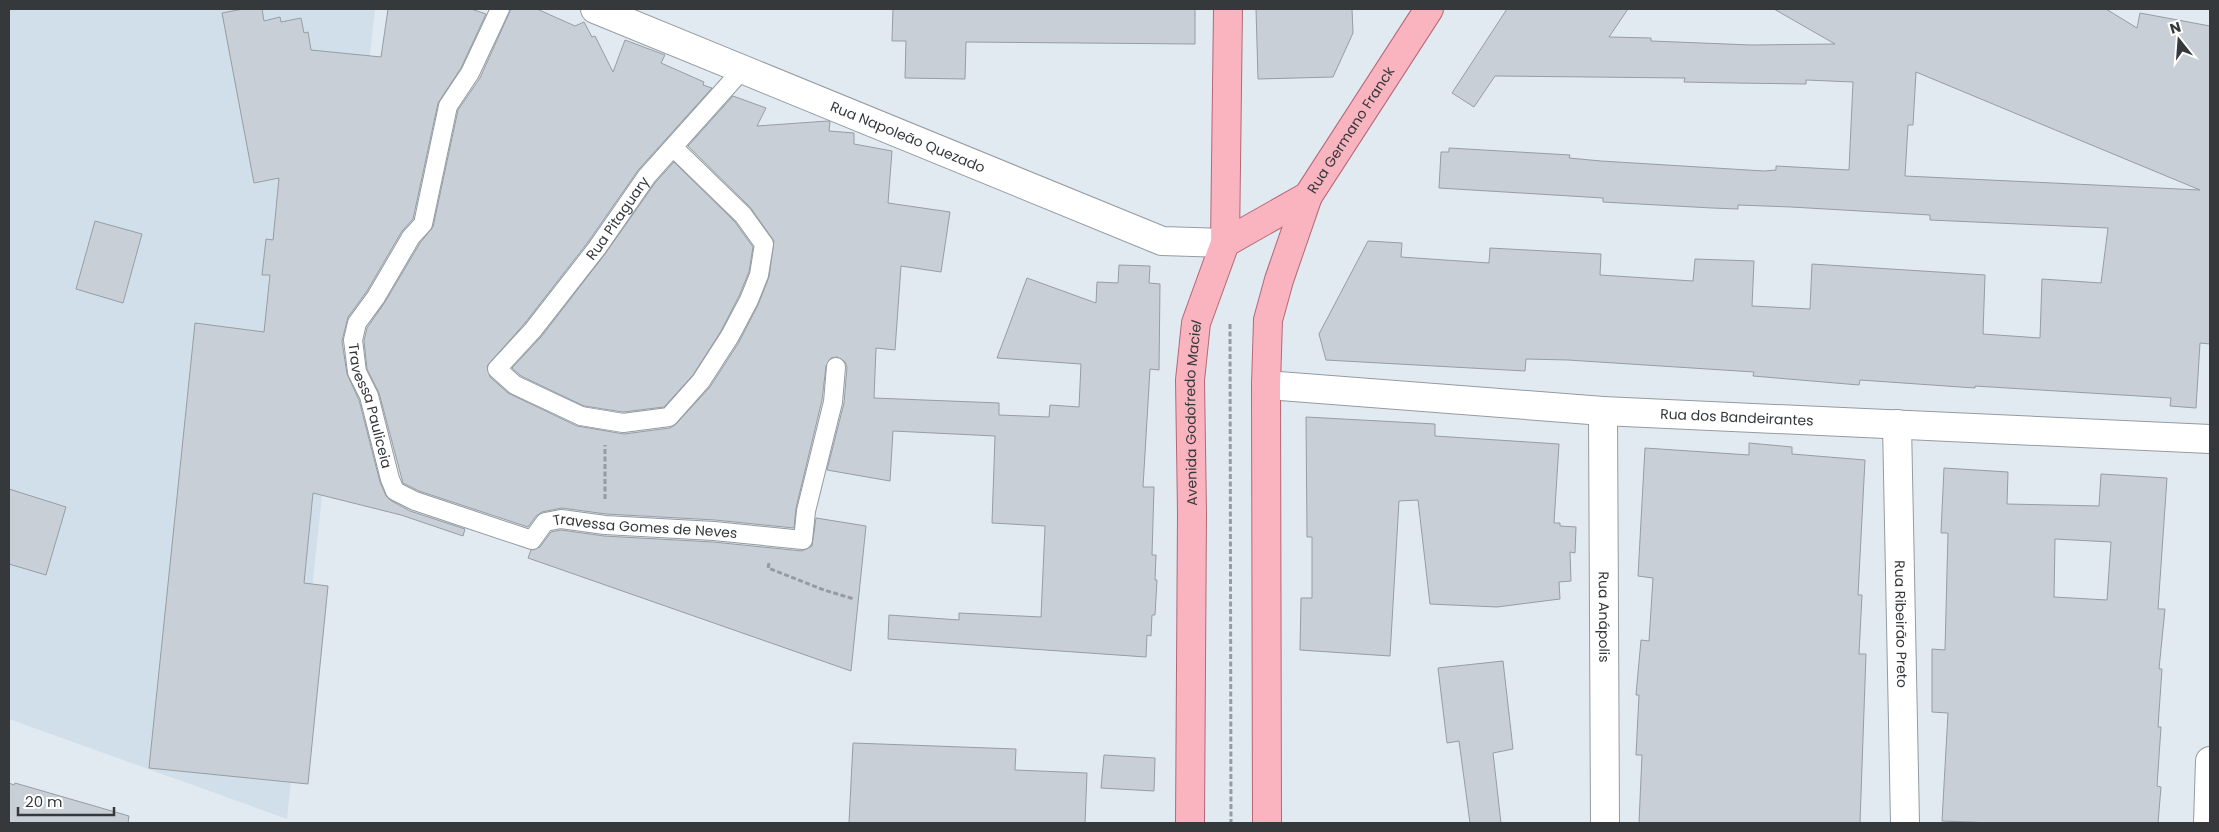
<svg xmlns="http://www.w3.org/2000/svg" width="2219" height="832" viewBox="0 0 2219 832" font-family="Poppins,sans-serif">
<rect width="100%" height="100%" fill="#e2eaf1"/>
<path fill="#d1dfeb" d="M9,9H375L287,819L9,719Z"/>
<path fill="#c8cfd6" stroke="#969da3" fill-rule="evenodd" d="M243,9H262L264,21L280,17L281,22L301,18L304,33L308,32L311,50L381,57L388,9H471L486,14L461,68L438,103L413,219L402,231L367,291L348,317L342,341L347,374L359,400L380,482L386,496L390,500L410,511L465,529L463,536L401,515L313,493L304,583L328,586L308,784L149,768L195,323L264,332L270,275H262L266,239L273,240L279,178L254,183L222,13Z
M511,9H537L575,26L584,22L592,37L595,36L613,72L625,40L665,55L661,63L704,82L703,85L712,88L639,169L588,242L525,323L487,366L490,377L508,393L577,426L624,434L670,428L676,424L710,387L739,342L758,305L769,277L774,241L750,207L688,146L733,96L766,108L757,126L828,121L830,122L829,131L854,133V144L892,151L888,203L950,212L941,272L901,266L895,350L876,348L874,398L999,403V415L1049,417L1050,405L1079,407L1081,364L997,358L1027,278L1096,303L1097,282L1118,283L1119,265L1150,266L1149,283L1160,284L1159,370L1150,369L1143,487H1154L1152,555H1156L1155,580H1157L1155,615H1152L1151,636L1147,635L1146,657L888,639L889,615L959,620V613L1041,617L1045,526L992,523L995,436L893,431L890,481L827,470L844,403L847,367L845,362L837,357L831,358L826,366L822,400L796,508L794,528L715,520L606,514L562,508L542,512L536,516L528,527L419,491L403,483L379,393L367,369L364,341L367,328L385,302L420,243L433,227L458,110L480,78Z
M893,9H1195V44L966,42L965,79L905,78L906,41H892Z
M1256,9H1352L1353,33L1333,77L1258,79Z
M1507,9H1628L1609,37L1651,38V41L1751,45L1835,44L1774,9H2106L2137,28L2140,13L2210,26V344L2200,343L2196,408L2170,406L2171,398L1975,386V388L1860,380L1859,385L1753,376L1754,372L1568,360L1526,359L1525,371L1326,360L1319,334L1368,241L1402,243L1401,257L1489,263L1490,248L1601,254L1600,275L1693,281L1695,259L1754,261L1752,306L1810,309L1812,264L1985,275L1983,334L2040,338L2042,279L2101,283L2108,228L1930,220V215L1791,207L1738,205V209L1712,208L1603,202V198L1439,188L1441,152H1449V148L1570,155L1569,158L1601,161L1764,171L1776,170V166L1849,170L1853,82L1806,80V84L1734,83L1684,82L1685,78L1495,76L1474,107L1452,93ZM1916,72L2065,134L2200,190L1905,176L1908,125H1913Z
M674,162L735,222L753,247L749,272L739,296L721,331L693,375L664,407L623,412L584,406L521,376L512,368L541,337L605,254L655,183Z
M95,221L142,234L123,303L76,289Z
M1306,417L1435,424V436L1559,444L1554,523H1560V526L1576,527L1575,553L1570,552L1571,581L1559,582L1560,599L1497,607L1430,604L1418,500L1399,501L1390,656L1300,650L1301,598H1312V537H1307Z
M1749,443L1792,447V454L1865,460L1858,595H1862L1859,654H1866L1860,823H1639L1642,755H1636L1639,695H1636L1641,640L1649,641L1653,578L1638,576L1645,448L1749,455Z
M1944,468L2008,472L2007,504L2099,506L2101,474L2167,478L2158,609H2165L2159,669H2162L2158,727H2161L2157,786L2161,787L2158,823H1994L1942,821L1948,713L1932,712V649L1945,650L1948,533H1941ZM2055,539L2111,542L2107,600L2054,597Z
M9,489L66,507L46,575L9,564Z
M816,518L866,526L851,671L528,558L531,550L540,547L551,532L561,530L604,536L713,542L802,551L812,546Z
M1503,661L1513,749L1493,753L1501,823H1470L1459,741L1447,743L1438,668Z
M853,743L1016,749L1015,770L1087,773L1085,823H849Z
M1104,755L1155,758L1154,791L1101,788Z
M9,783L14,785L15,783L129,816L128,823H9Z"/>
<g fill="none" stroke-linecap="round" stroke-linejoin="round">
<g stroke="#949ba1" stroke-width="20">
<g id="lane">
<path id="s1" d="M500,9L470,73L448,106L423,224L411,237L376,297L357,323L353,340L357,372L369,396L390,479L395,491L415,501L532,540L545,522L561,519L605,525L714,531L803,540L806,511L833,402L836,367"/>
<path id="s2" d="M674,148L743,215L764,244L759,275L749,300L730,336L701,381L669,417L623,423L581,416L515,385L497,369L533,330L597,248L647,176L742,70"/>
</g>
</g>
<g stroke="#949ba1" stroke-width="30">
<g id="street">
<path id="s3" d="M595,9L1162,241L1225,243"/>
<path id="s4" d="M1266,385L1603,411L2210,439"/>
<path id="s5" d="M1603,411L1605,823"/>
<path id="s6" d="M1897,424L1905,823"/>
<path d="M2208,823L2210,761"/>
</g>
</g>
<g stroke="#b36876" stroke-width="30">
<g id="primary">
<path id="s7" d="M1225,243L1308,196L1429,9"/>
<path id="s8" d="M1190,823L1192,513L1190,380L1196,323L1225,243L1228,9"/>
<path d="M1267,823L1266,385L1268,320L1279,280L1308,196"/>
</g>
</g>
<path stroke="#969ba1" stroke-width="3" stroke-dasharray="5 2.5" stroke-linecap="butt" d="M1230,324L1231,823
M605,499V445
M769,563L768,568L824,590L854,599"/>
<use href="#lane" stroke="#fff" stroke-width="18"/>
<use href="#street" stroke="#fff" stroke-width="28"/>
<use href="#primary" stroke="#fab4bf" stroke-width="28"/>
</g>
<g text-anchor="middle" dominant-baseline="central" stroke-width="5" stroke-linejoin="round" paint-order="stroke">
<g font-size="14" fill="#36393c" stroke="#fff">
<text stroke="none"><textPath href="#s7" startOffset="174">Rua Germano Franck</textPath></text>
<text stroke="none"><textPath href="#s3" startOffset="338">Rua Napoleão Quezado</textPath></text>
<text stroke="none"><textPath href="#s2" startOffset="712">Rua Pitaguary</textPath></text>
<text stroke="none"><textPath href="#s1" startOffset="436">Travessa Pauliceia</textPath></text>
<text stroke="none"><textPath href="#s8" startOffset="410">Avenida Godofredo Maciel</textPath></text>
<text stroke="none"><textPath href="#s4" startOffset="472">Rua dos Bandeirantes</textPath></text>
<text stroke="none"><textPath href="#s1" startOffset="794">Travessa Gomes de Neves</textPath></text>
<text stroke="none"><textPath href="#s5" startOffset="206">Rua Anápolis</textPath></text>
<text stroke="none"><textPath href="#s6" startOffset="200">Rua Ribeirão Preto</textPath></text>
</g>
</g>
<rect width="2219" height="832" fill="none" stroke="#36393c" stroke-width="20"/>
<g transform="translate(2179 40) rotate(343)" stroke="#ffffff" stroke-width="4" paint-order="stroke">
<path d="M0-4L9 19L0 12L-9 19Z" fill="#36393c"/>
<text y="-8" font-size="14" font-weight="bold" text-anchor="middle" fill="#36393c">N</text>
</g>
<path d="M18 807v8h96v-8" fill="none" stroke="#36393c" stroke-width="2.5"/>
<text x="25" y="807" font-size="15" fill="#36393c" stroke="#ffffff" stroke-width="4" paint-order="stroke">20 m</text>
</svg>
